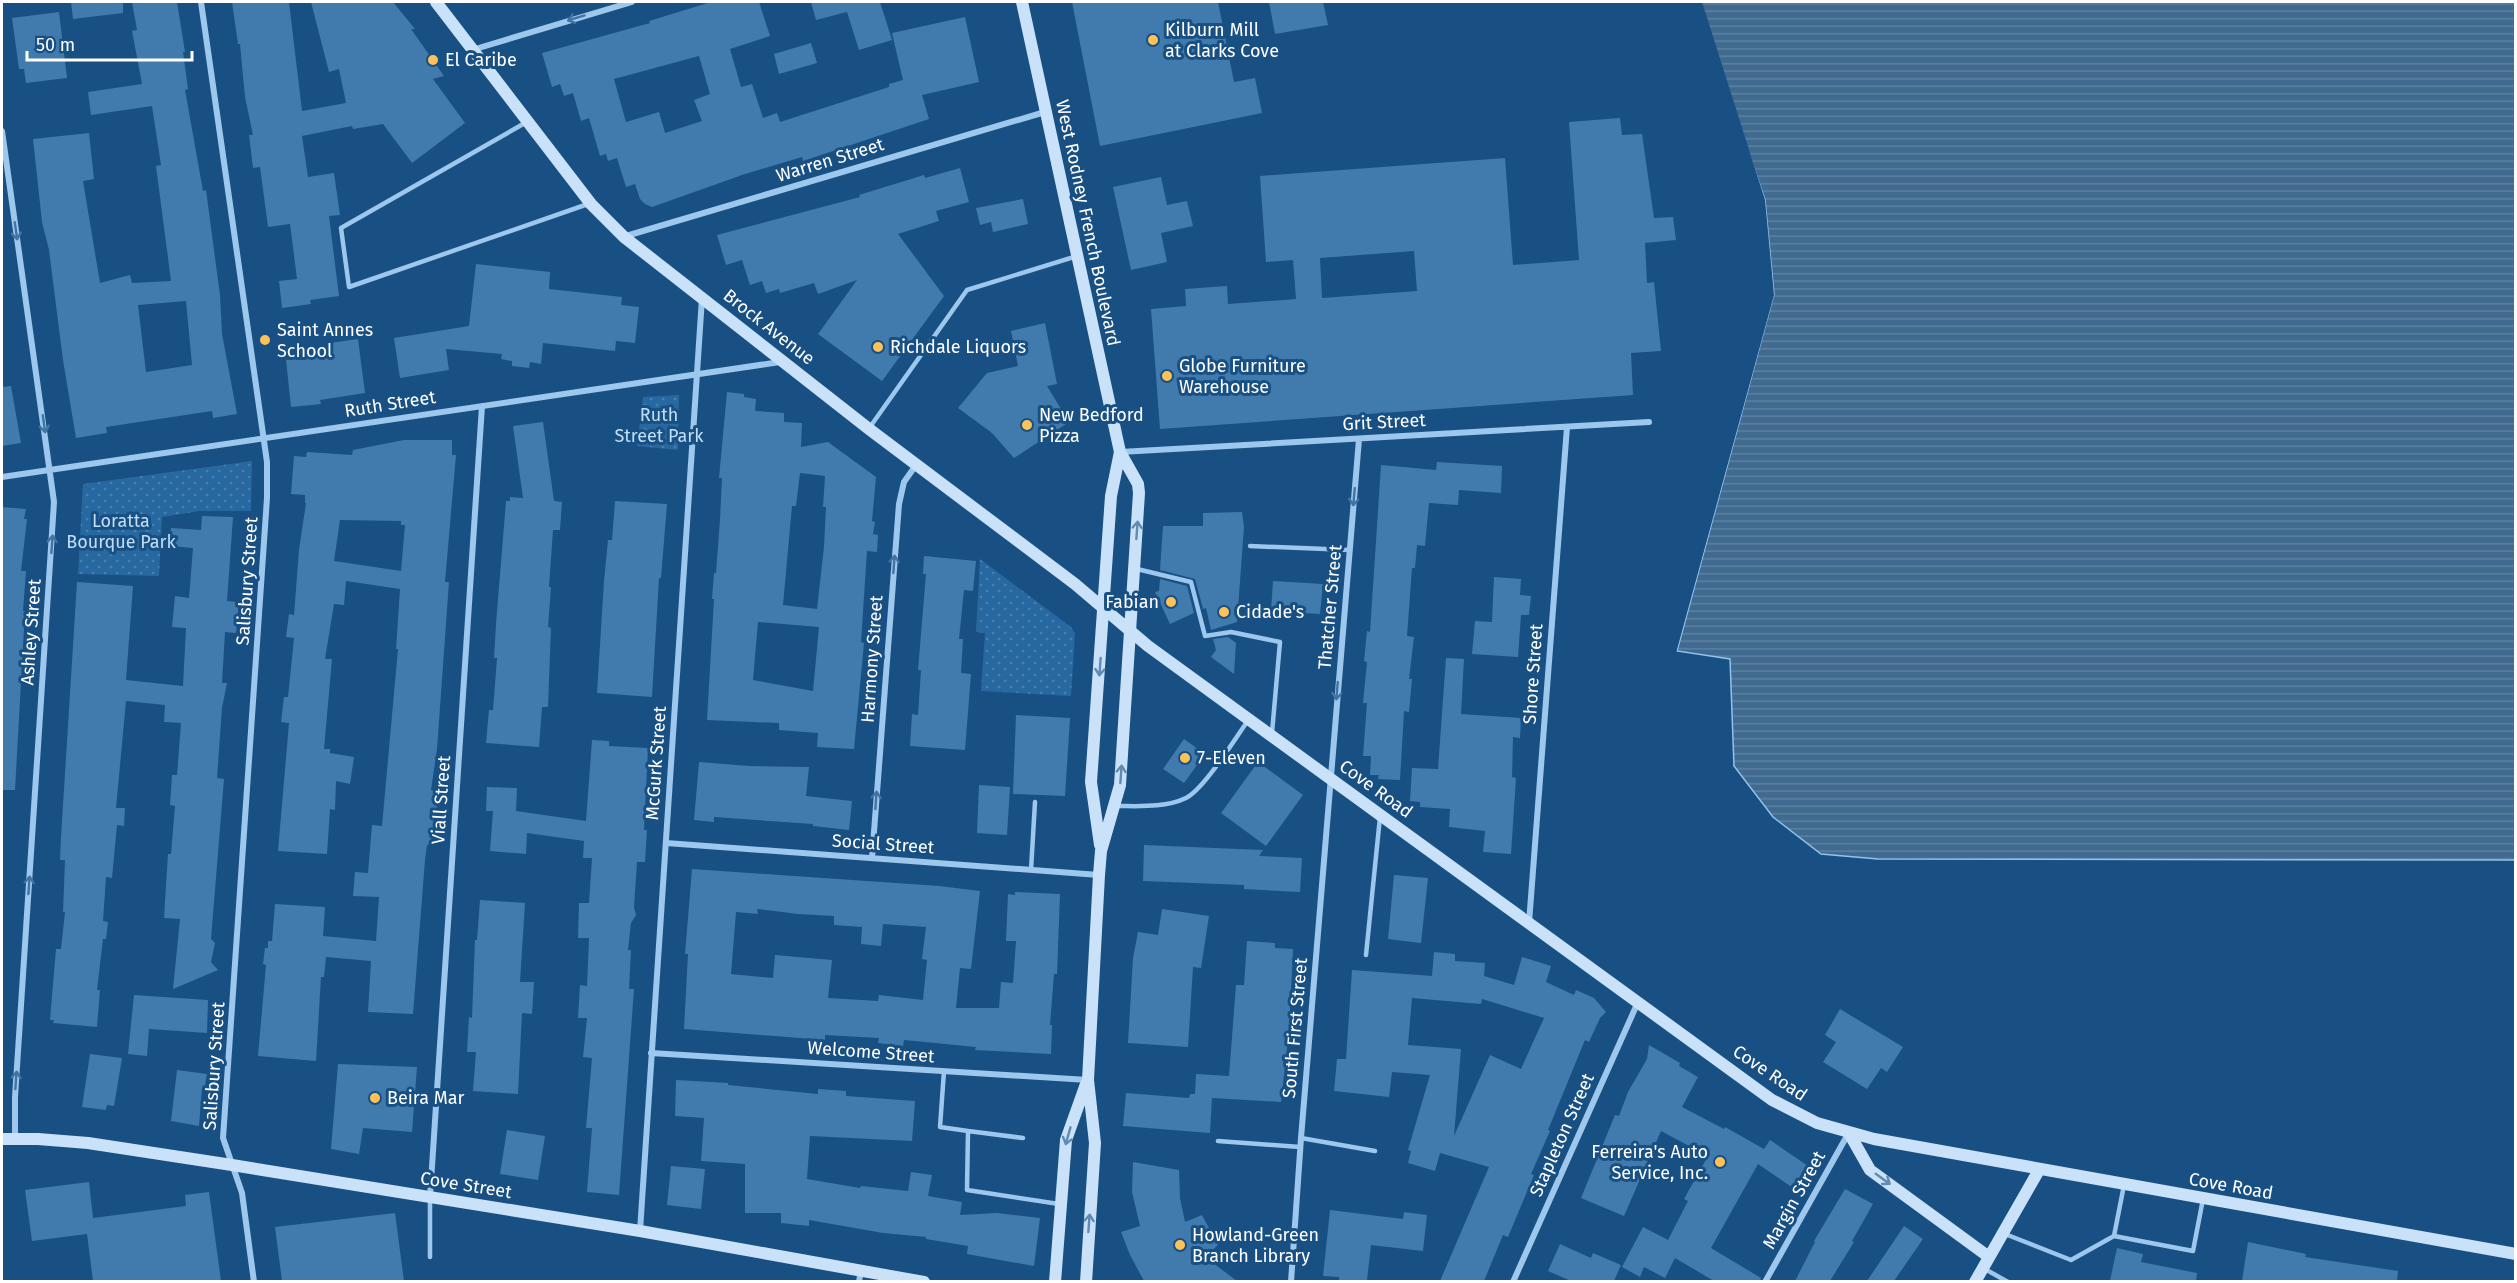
<svg xmlns="http://www.w3.org/2000/svg" width="2517" height="1283" viewBox="0 0 2517 1283" font-family="'Fira Sans',sans-serif">
<defs>
<pattern id="grass-dots" width="8" height="8" patternUnits="userSpaceOnUse" patternTransform="scale(1.5)"><rect width="8" height="8" fill="#2768a1"/><path d="M2 2h.1M6 6h.1" fill="none" stroke="#477faf" stroke-width="1.8" stroke-linecap="round"/></pattern>
<pattern id="water-rules" width="6" height="5" patternUnits="userSpaceOnUse" patternTransform="scale(1.5)"><rect width="6" height="5" fill="#416a90"/><path d="M0 2.5h6" fill="none" stroke="#5e80a1"/></pattern>
</defs>
<rect width="100%" height="100%" fill="#195083"/>
<path fill="url(#grass-dots)" d="M679,395L678,450L637,446L643,397Z
M252,461L251,511H200L162,517L159,576L78,574L83,484Z
M980,559L1071,627L1075,633L1071,696L981,691L985,633L976,632Z"/>
<path fill="url(#water-rules)" stroke="#90c3ee" stroke-width="1.5" d="M1697,2H2515V860L1878,859L1821,854L1773,817L1734,766L1730,659L1677,651L1774,294L1765,200Z"/>
<path fill="#195083" d="M1694,2H1702L1765,200L1774,295L1676,653L1674,650L1771,294L1762,201Z"/>
<path fill="#417aad" fill-rule="evenodd" d="M71,2H123V13L73,19Z
M132,2H177L185,52H183L188,89L185,90L203,191L206,190L220,295L222,334L237,414L213,418L212,411L106,427L107,433L76,438L63,360L49,250L42,222L33,139L89,133L94,179L83,181L100,283L130,275L132,283L171,281L156,166L161,165L152,106L91,115L88,92L142,84L132,31L137,30ZM186,301L192,365L146,372L138,305Z
M232,2H289L302,111L346,103L339,69L329,72L311,2H393L415,29H411L444,76L433,79L465,123L412,163L383,124L353,129L352,126L302,136L308,177L334,173L340,215L329,216L339,296L310,300L311,304L282,308L279,281L297,279L290,224L268,227L260,167L253,168L249,135H253L245,97L240,44H238Z
M711,2H759L770,36L730,49L741,87L752,84L763,118L777,113L780,122L889,87V84L903,80L892,33L965,17L979,82L922,95L929,119L803,161L802,157L745,174L652,207L645,204L640,199L635,184L626,187L617,158L608,161L606,154L600,156L589,118L581,121L573,93L564,96L560,84L552,87L542,53L650,23L649,21ZM699,56L710,94L694,100L702,121L665,133L659,112L626,122L614,79Z
M811,2H880L892,40L859,50L847,12L816,20Z
M1072,2H1218L1234,82L1255,78L1262,113L1100,146Z
M1269,2H1323L1328,25L1275,34Z
M59,12L67,78L26,83L24,69H19L12,18Z
M811,43L817,63L779,74L774,54Z
M1620,118L1622,135L1642,134L1654,218L1673,217L1676,240L1645,243L1647,283L1654,282L1661,351L1631,353L1633,395L1160,429L1151,309L1186,306L1185,289L1227,286L1228,304L1296,299L1293,260L1266,262L1260,176L1505,158L1513,265L1579,260L1569,122ZM1414,251L1417,291L1322,298L1320,258Z
M960,168L969,202L936,211L939,221L898,234L944,296L882,381L818,334L857,280L818,294L814,283L780,293L779,289L766,293L762,281L750,285L742,260L726,265L717,235L860,197L859,195L924,175L925,178Z
M1161,177L1167,205L1187,201L1193,226L1161,233L1167,262L1131,270L1113,187Z
M1023,199L1028,224L993,232L991,222L980,225L976,208Z
M476,264L550,272L549,289L622,297L621,305L639,307L635,343L616,341L615,351L543,343L541,364L530,362L529,368L512,366V361L501,359L502,354L446,349L449,370L400,378L394,338L469,326Z
M1045,323L1057,384L1047,386L1069,422L1014,458L992,433L958,408L987,373L1018,366L1011,331Z
M358,339L365,393L320,400L321,404L291,407L286,360L331,354L330,343Z
M11,386L21,443L2,446V387Z
M727,392L744,394V397L756,399L755,411L784,413V422L802,423L801,447L828,442L876,477L872,521L875,522L873,534L878,535L877,552L867,551L861,642L864,643L854,749L817,747L818,733L779,730V723L707,720L714,599H712L714,573H716L720,519L722,478H719ZM800,473L825,476L823,507H826L824,547L817,609L783,605L792,506H796ZM758,622L819,627L813,691L753,680Z
M543,422L554,501L562,502L560,530H553L549,587H551L548,627L551,628L548,707H542L539,747L486,743L489,710H493L497,658H494L496,624L506,501H510V497L523,498L513,426Z
M404,440H452V455H456L445,582H449L437,749L431,790H438L436,818H434L432,845H427L425,860L413,1014L368,1012L371,961L326,957L324,977H321L316,1061L258,1056L266,965L263,964L265,948H268V941H272L275,904L325,907L323,936L376,941L379,897L353,896L355,872L368,873L372,825L382,826L398,649H396L400,589L346,581L344,605L334,604L325,659H332L324,749H330V753L354,757L350,784L336,781L335,810L330,809L327,854L278,851L289,723L281,722L284,697H288L294,638L286,637L289,614L294,615L299,550L306,503H305V495L291,494L294,456L306,457L307,452L352,455L353,450ZM340,520L401,521V525H405L401,571L334,561Z
M1437,462L1502,466L1501,493L1459,490L1458,505L1429,503L1425,546L1417,545L1415,568H1412L1407,636L1414,637L1409,679H1412L1409,712L1404,711L1400,780L1378,779L1379,775H1370L1371,756H1363L1367,703H1363L1367,662L1364,661L1367,631L1370,632L1381,465L1436,470Z
M615,501L667,504L661,578H659L652,697L597,693L604,581L608,540H612Z
M2,507L26,509L24,519H27L21,571H26L23,611H25L15,790H2Z
M1242,512L1244,527L1237,622L1211,630L1206,608L1203,609L1195,579L1160,570L1163,526H1203V513Z
M202,516L233,517L227,601L239,602L236,633L225,632L222,683H227L222,708L217,778L224,779L211,939L215,943L211,962L218,970L173,989L180,919L164,918L168,854H171L175,806L170,805L172,775H177L181,723L164,722L165,705L126,701L116,808H125L124,826L117,825L112,878L106,877L103,921L108,922L106,939H103L97,990H100L97,1027L53,1023L54,1020H50L56,949H61L65,912H63L65,860H60L61,837L77,582L133,586L126,680L183,686L186,628L172,627L175,596L189,598L193,548L169,546L171,528L201,530Z
M924,556L976,561L973,591L964,590L959,639H963L961,673L971,674L965,750L910,746L912,714L918,715L921,670H918L926,574H923Z
M1494,577L1521,579L1520,595L1531,596L1529,615H1521L1518,657L1472,654L1475,621L1492,622Z
M1160,579L1187,586L1194,613L1170,624L1155,592L1159,591Z
M1273,581L1323,584L1320,614L1271,611Z
M1228,637L1236,643L1234,674L1211,657L1216,650L1213,639Z
M1446,658L1464,659L1461,714L1521,718L1520,738L1513,737L1512,777L1516,778L1511,854L1483,852L1485,831L1449,827L1450,809L1420,807V802L1410,801L1412,768L1438,769Z
M1016,715L1070,718L1065,796L1013,794Z
M1184,739L1205,754L1184,783L1163,769Z
M592,740L609,741V746L648,748L644,830H647L645,862H637L634,907L636,915L631,923L628,950H631L629,989H634L619,1195L587,1192L592,1128H586L592,1058L583,1057L587,1018H578L580,985L587,986L589,938H578L579,903H589L592,858H583L584,841L527,833L526,854L490,851L493,811H486L487,787L517,788L516,811L586,821Z
M699,762L749,766L809,767L806,796L852,801L849,830L813,826V824L714,817V822L694,820Z
M1258,762L1303,795L1266,846L1221,813Z
M979,785L1010,787L1007,835L977,833Z
M1144,845L1263,850L1259,856L1302,858L1300,892L1244,889V885L1143,881Z
M692,869L939,886L980,891L971,969L960,968L956,1008H999L1001,982L1013,983L1016,941H1006L1008,894L1015,895V892L1060,894L1057,974H1054L1050,1025H1052L1051,1054L975,1050L976,1047L904,1040L903,1046L878,1043L879,1038L825,1035V1040L684,1029L688,954H685ZM757,909L798,914L834,916V925L862,927L861,944L881,946L883,924L926,927L922,959L927,960L923,1000L879,995L878,1001L828,998L832,960L775,955L773,978L731,974L736,912L758,914Z
M1394,875L1428,878L1421,943L1388,939Z
M480,900L525,903L520,982H534L532,1014L522,1013L518,1094L473,1091L476,1052H467L469,1017L472,1018L475,940H477Z
M1162,909L1209,916L1201,968L1193,967L1188,1047L1128,1043L1133,958L1138,932L1158,935Z
M1247,941L1275,943V948L1293,949L1289,1031L1281,1102L1212,1098L1210,1133L1123,1126L1126,1093L1189,1098L1190,1094H1195L1196,1074L1229,1076L1236,985H1244Z
M1434,952L1455,954V961L1485,963L1484,976L1514,985L1522,957L1551,966L1546,982L1574,995L1576,990L1594,998L1606,1012L1600,1018L1589,1042L1585,1040L1548,1130L1550,1131L1531,1174L1534,1175L1508,1237L1503,1235L1484,1281H1440L1489,1167L1440,1153L1435,1171L1408,1163L1411,1151L1408,1150L1430,1075L1392,1072L1389,1097L1334,1091L1337,1059H1346L1352,970L1432,976ZM1412,998L1481,1004L1482,999L1544,1018L1521,1069L1490,1055L1454,1136L1461,1049L1408,1045Z
M134,995L208,1000L207,1033L149,1029L147,1056L128,1054Z
M1840,1009L1903,1047L1887,1072L1881,1068L1867,1089L1823,1062L1836,1042L1825,1035Z
M1649,1045L1680,1063L1679,1066L1698,1077L1682,1107L1724,1129L1725,1127L1764,1149L1770,1140L1808,1166L1793,1188L1758,1164L1711,1248L1761,1278L1760,1281H1714L1675,1258L1665,1278L1644,1267L1640,1277L1622,1267L1643,1227L1668,1240L1688,1201L1684,1199L1708,1156L1661,1131L1624,1216L1581,1198L1615,1115L1619,1116L1628,1092L1647,1059Z
M90,1054L122,1058L114,1106L107,1105L106,1110L82,1107Z
M338,1064L417,1067L412,1132L363,1128L359,1154L331,1149Z
M177,1070L207,1074L205,1086L202,1088L199,1126L171,1121Z
M676,1080L728,1083V1085L818,1094V1089L846,1091V1096L915,1101L912,1141L810,1136L807,1179L860,1188L861,1186L908,1191L911,1172L932,1175L928,1196L962,1202L960,1215L997,1213L1040,1218L1034,1266L967,1254L968,1246L926,1239V1237L883,1233L809,1220V1226L781,1223V1213H745V1164L701,1161L704,1118L675,1116Z
M507,1130L545,1136L538,1180L500,1174Z
M1133,1162L1179,1170L1180,1198L1185,1222L1202,1215L1218,1245L1205,1257L1237,1281H1144L1130,1255L1121,1232L1140,1226L1132,1192Z
M671,1166L705,1169L701,1209L667,1205Z
M89,1182L93,1218L186,1206L185,1195L209,1192L221,1281H93L87,1234L32,1241L25,1190Z
M1845,1189L1873,1204L1852,1241L1854,1242L1830,1281H1795L1815,1242L1814,1241Z
M1330,1210L1403,1219L1404,1212L1427,1215L1423,1251L1371,1245L1367,1280L1339,1281V1277L1323,1276Z
M395,1213L404,1281H282L275,1227Z
M1904,1226L1923,1239L1894,1281H1867Z
M2248,1242L2306,1254L2305,1257L2398,1271L2397,1281H2242Z
M1560,1244L1591,1258L1593,1253L1621,1265L1614,1281H1571L1548,1271Z
M2117,1248L2143,1254L2141,1262L2197,1273L2196,1281H2110Z"/>
<g fill="none" stroke-linecap="round" stroke-linejoin="round">
<path stroke="#9dc7ec" stroke-width="4.5" d="M525,123L341,228L349,287L588,204
M870,427L967,290L1077,256
M1250,546L1350,550
M1137,569L1191,582L1205,636L1231,632L1280,642L1272,733
M1117,806C1139,806 1165,808 1186,798C1204,789 1234,740 1247,722
M1031,870L1035,802
M1366,955L1380,817
M944,1071L940,1127L968,1131
M1023,1138L968,1131L967,1190L1059,1204
M1301,1138L1375,1151
M1218,1141L1300,1147
M2124,1185L2114,1236L2193,1251L2203,1199
M2005,1234L2071,1260L2114,1236
M430,1257V1197
M1983,1268L2008,1282"/>
<path stroke="#9dc7ec" stroke-width="6" d="M201,2L267,462V498L223,1138L242,1193L254,1282
M472,50L632,2
M2,131L54,502L15,1097V1138
M626,236L1045,112
M1120,452L1649,422
M2,477L780,362
M666,843L1099,875
M872,858L899,504L904,482L916,465
M1529,923L1567,427
M651,1053L1088,1080
M430,1197L482,406
M640,1231L702,298
M859,1282L861,1270
M1291,1282L1301,1138L1359,439
M1513,1282L1638,1002
M1765,1282L1848,1134"/>
<path stroke="#c9e2f9" stroke-width="12" d="M436,2L591,204L624,237L869,429L1075,584L1148,646L1772,1100L1817,1123L1874,1139L2516,1254
M1022,2L1120,452L1138,484L1139,493L1120,785L1101,851L1099,875L1088,1080L1095,1143L1086,1282
M1100,845L1091,782L1111,496L1120,452
M1849,1133L1870,1170L1989,1257
M2,1139H38L88,1143L232,1165L640,1231L924,1282
M1055,1282L1066,1140L1086,1084
M1975,1282L2039,1170"/>
</g>
<defs><path id="oneway-shaft" d="M-6 0H5M1.5-3L5.5 0L1.5 3" fill="none" stroke-width="1.6" stroke-linecap="round" stroke-linejoin="round" transform="scale(1.5)"/></defs>
<g stroke="#4174a2">
<use href="#oneway-shaft" transform="translate(576 18) rotate(163)"/>
<use href="#oneway-shaft" transform="translate(16 231) rotate(82)"/>
<use href="#oneway-shaft" transform="translate(44 424) rotate(82)"/>
<use href="#oneway-shaft" transform="translate(1354 497) rotate(95)"/>
<use href="#oneway-shaft" transform="translate(52 544) rotate(-86)"/>
<use href="#oneway-shaft" transform="translate(894 564) rotate(-86)"/>
<use href="#oneway-shaft" transform="translate(1337 691) rotate(95)"/>
<use href="#oneway-shaft" transform="translate(876 800) rotate(-86)"/>
<use href="#oneway-shaft" transform="translate(29 885) rotate(-86)"/>
<use href="#oneway-shaft" transform="translate(16 1080) rotate(-86)"/>
</g>
<g stroke="#5f8ab2">
<use href="#oneway-shaft" transform="translate(1137 530) rotate(-86)"/>
<use href="#oneway-shaft" transform="translate(1100 667) rotate(94)"/>
<use href="#oneway-shaft" transform="translate(1121 774) rotate(-86)"/>
<use href="#oneway-shaft" transform="translate(1068 1136) rotate(106)"/>
<use href="#oneway-shaft" transform="translate(1883 1179) rotate(36)"/>
<use href="#oneway-shaft" transform="translate(1089 1223) rotate(-86)"/>
</g>
<g fill="#ffc258" stroke="#195083" stroke-width="2">
<circle cx="1153" cy="40" r="6"/>
<circle cx="433" cy="60" r="6"/>
<circle cx="265" cy="340" r="6"/>
<circle cx="878" cy="347" r="6"/>
<circle cx="1167" cy="376" r="6"/>
<circle cx="1027" cy="425" r="6"/>
<circle cx="1171" cy="602" r="6"/>
<circle cx="1224" cy="612" r="6"/>
<circle cx="1185" cy="758" r="6"/>
<circle cx="375" cy="1098" r="6"/>
<circle cx="1720" cy="1162" r="6"/>
<circle cx="1180" cy="1245" r="6"/>
</g>
<g text-anchor="middle" dominant-baseline="central" stroke-width="6" stroke-linejoin="round" paint-order="stroke">
<g font-size="18" fill="#fff" stroke="#195083" text-anchor="start">
<text x="1165" y="30">Kilburn Mill<tspan x="1165" dy="21">at Clarks Cove</tspan></text>
<text x="445" y="60">El Caribe</text>
<text x="277" y="330">Saint Annes<tspan x="277" dy="21">School</tspan></text>
<text x="890" y="347">Richdale Liquors</text>
<text x="1179" y="366">Globe Furniture<tspan x="1179" dy="21">Warehouse</tspan></text>
<text x="1039" y="415">New Bedford<tspan x="1039" dy="21">Pizza</tspan></text>
<text x="1159" y="602" text-anchor="end">Fabian</text>
<text x="1236" y="612">Cidade's</text>
<text x="1197" y="758">7-Eleven</text>
<text x="387" y="1098">Beira Mar</text>
<text x="1708" y="1152" text-anchor="end">Ferreira's Auto<tspan x="1708" dy="21">Service, Inc.</tspan></text>
<text x="1192" y="1235">Howland-Green<tspan x="1192" dy="21">Branch Library</tspan></text>
</g>
<g font-size="18" fill="#fff" stroke="#195083">
<text transform="translate(830 160) rotate(-17)">Warren Street</text>
<text transform="translate(1088 223) rotate(78)">West Rodney French Boulevard</text>
<text transform="translate(769 327) rotate(38)">Brock Avenue</text>
<text transform="translate(390 404) rotate(-9)">Ruth Street</text>
<text transform="translate(1384 422) rotate(-3)">Grit Street</text>
<text transform="translate(247 581) rotate(-86)">Salisbury Street</text>
<text transform="translate(1330 607) rotate(-85)">Thatcher Street</text>
<text transform="translate(31 632) rotate(-86)">Ashley Street</text>
<text transform="translate(872 659) rotate(-86)">Harmony Street</text>
<text transform="translate(1533 674) rotate(-86)">Shore Street</text>
<text transform="translate(656 763) rotate(-86)">McGurk Street</text>
<text transform="translate(1376 789) rotate(36)">Cove Road</text>
<text transform="translate(441 800) rotate(-86)">Viall Street</text>
<text transform="translate(883 844) rotate(4)">Social Street</text>
<text transform="translate(1295 1028) rotate(-85)">South First Street</text>
<text transform="translate(871 1052) rotate(4)">Welcome Street</text>
<text transform="translate(214 1066) rotate(-86)">Salisbury Street</text>
<text transform="translate(1770 1073) rotate(34)">Cove Road</text>
<text transform="translate(1562 1135) rotate(-66)">Stapleton Street</text>
<text transform="translate(466 1185) rotate(9)">Cove Street</text>
<text transform="translate(2231 1186) rotate(10)">Cove Road</text>
<text transform="translate(1794 1200) rotate(-61)">Margin Street</text>
</g>
<g font-size="18" fill="#c2dff9" stroke="#195083">
<text x="659" y="415">Ruth<tspan x="659" dy="21">Street Park</tspan></text>
<text x="121" y="521">Loratta<tspan x="121" dy="21">Bourque Park</tspan></text>
</g>
</g>
<rect width="2517" height="1283" fill="none" stroke="#ffffff" stroke-width="6"/>
<path d="M27 51v9h165v-9" fill="none" stroke="#ffffff" stroke-width="3"/>
<text x="36" y="51" font-size="18" fill="#ffffff" stroke="#195083" stroke-width="4.5" paint-order="stroke">50 m</text>
</svg>
